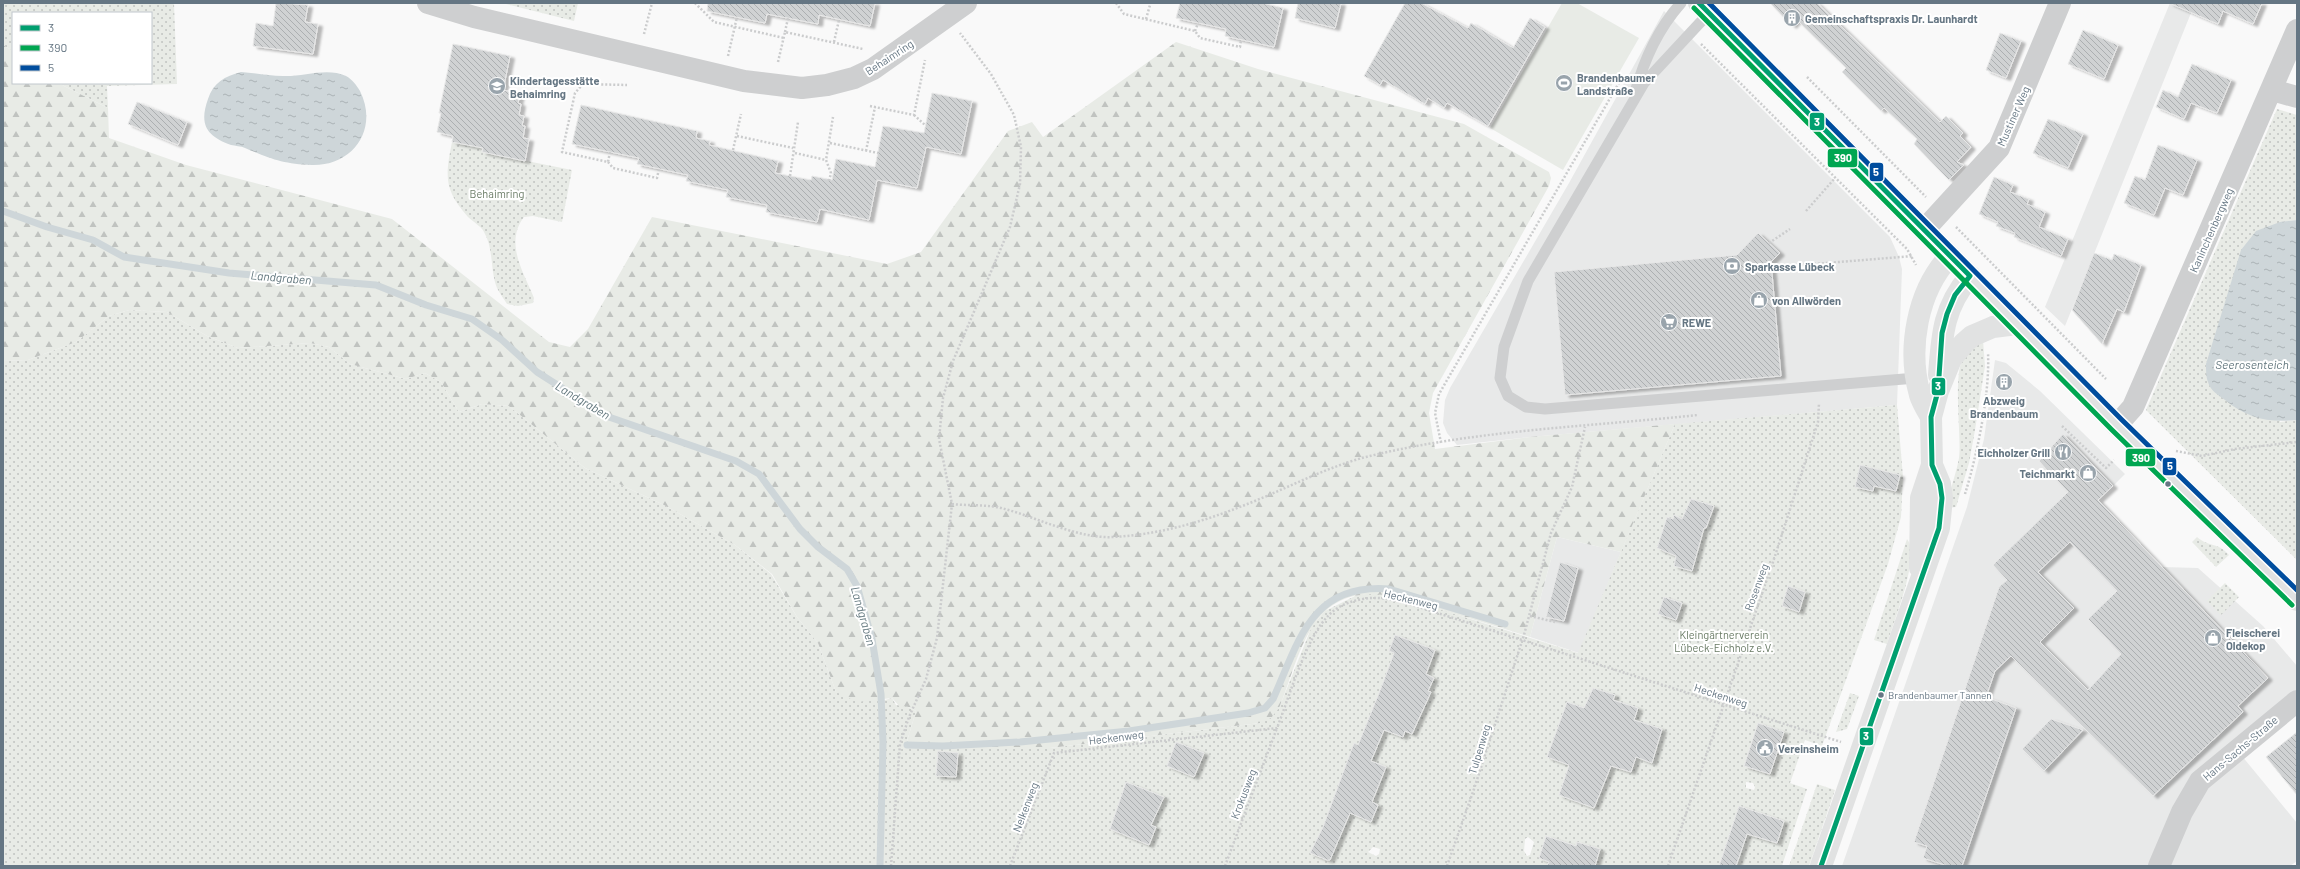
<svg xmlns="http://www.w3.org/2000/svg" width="2300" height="869" viewBox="0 0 2300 869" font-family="Barlow,sans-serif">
<defs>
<pattern id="green-dots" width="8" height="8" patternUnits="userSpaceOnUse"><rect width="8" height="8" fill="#e8ebe6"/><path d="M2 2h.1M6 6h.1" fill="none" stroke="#c0c3c0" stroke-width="1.8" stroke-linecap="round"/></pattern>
<pattern id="forest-firs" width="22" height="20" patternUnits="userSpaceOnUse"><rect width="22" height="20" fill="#e8ebe6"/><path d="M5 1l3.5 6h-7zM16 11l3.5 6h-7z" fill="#c0c3c0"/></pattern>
<pattern id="water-ripples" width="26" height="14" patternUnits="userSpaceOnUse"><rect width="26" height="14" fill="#ced6d9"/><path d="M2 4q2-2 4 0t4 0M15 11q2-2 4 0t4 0" fill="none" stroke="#abb2b5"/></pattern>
<pattern id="building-back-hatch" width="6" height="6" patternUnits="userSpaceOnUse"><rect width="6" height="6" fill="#d0d2d3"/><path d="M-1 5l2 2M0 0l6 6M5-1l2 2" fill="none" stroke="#acafb1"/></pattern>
<filter id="shadow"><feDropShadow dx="4.5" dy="2.5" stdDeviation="1" flood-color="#0004"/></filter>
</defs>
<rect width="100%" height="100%" fill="#f9f9f9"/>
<path fill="#e8e9e9" d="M2170,3H2195L2065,326L2045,307Z
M1664,11L1890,237L1899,257L1902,269L1897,405L1530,437L1457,445L1447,433L1443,423L1445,400L1450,388L1569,183Z
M1995,360L2006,363L2040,391L2125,474L2098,501L2162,567L2198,568L2263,626L2297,666V701L2237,750L2297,823V861L2290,866H1842L1967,507L1984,439Z
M1557,537L1621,552L1579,653L1530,637Z"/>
<path fill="url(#green-dots)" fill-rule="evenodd" d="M3,3H174L177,84L107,86L108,108L58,83H151V13H13V51L3,45Z
M502,3H578L574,21Z
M2277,109L2297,115V220L2280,222V422L2297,420V560L2146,410Z
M452,142L483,148L482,152L572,170L562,222L533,216L524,217C504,243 524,273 534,298L533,303L518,306L507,304C504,299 500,294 497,288C490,271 494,249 484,232C481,226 473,222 468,217C444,190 445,177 452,142Z
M129,310L167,312L207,336L238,348L310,343L329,347L350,364L406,379L425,373L441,382L459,412L482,404L509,406L585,468L664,505L735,545L771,574L797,617L818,643L836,692L885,700L892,698L896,705L906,706L916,711L905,748H1050L1260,723L1279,708L1312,626L1325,611L1355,596L1371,593L1404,598L1578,653L1675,424L1897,405L1903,477L1901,517L1888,564L1822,746L1805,740L1790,783L1807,789L1782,866H3V361L28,360L76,342L109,316ZM1746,782L1753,783L1755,787L1754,790L1746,788ZM1528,837L1534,842L1530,855L1527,856L1524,851L1525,839ZM1373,847L1380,849L1379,854L1376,856L1368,852Z
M1983,340L1985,366L1975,430L1969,463L1956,507L1947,508C1949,491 1956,475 1959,458C1962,434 1951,369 1966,353C1971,348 1977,344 1983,340Z
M2197,537C2208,547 2218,542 2229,555L2216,567L2192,542Z
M1907,539C1921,556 1893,623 1887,644L1874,640Z
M2225,583L2239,597L2221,615L2207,601Z
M1850,693L1859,696L1847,729L1836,732Z
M1817,784L1835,790L1809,866H1789Z"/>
<path fill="url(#forest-firs)" d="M1176,42L1258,69L1464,124L1549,172L1551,178L1549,186L1433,393L1429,413L1435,449L1530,437L1675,424L1621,552L1557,537L1530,637C1505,629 1479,621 1454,614C1407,599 1347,573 1313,626C1297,650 1290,682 1279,708L1271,718L1260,723L1050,748L1002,749L905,748L916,711L906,706L900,707L892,698L857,702L836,692L818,643L797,617L772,574L735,545L664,505L585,468L509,406L482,404L459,412L441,382L425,373L406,379L350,364L329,347L310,343L238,348L207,336L167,312L129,310L109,316L76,342L28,360L3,361V45L13,51V83H58L108,108L109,138L186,165L392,219L549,342L570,347L588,329L652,217L887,264L921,252L1008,131L1032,122L1043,137Z"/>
<path fill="#e8ebe6" d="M1562,3H1577L1639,38L1563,170L1490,128Z"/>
<path fill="url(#water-ripples)" d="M241,72C255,73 269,76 283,76C303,77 327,67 346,76C352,79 357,86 360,91C379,129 353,166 312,165C283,164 271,159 245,148C241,146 235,146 231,145C206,136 199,124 208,99C213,83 225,76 241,72Z
M2297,220V420C2268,423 2247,418 2225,400C2218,395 2210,390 2208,382C2206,377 2206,369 2206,364L2241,250L2256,231L2280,222Z"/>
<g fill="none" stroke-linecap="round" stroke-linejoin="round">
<path stroke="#ced6d9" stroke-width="7" d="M3,211L47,227L93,240L124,257L229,273L376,285L426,305L472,319L502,340L537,372L606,416L736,461L759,474L800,529L818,547L847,569L857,586L872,639L881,694L883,743L880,866
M907,745L943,746L1020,742L1129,731L1248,713L1265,708L1273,699C1299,641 1311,583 1389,589L1505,624"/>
</g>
<path fill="url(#building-back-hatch)" stroke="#e8e8e8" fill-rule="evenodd" filter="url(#shadow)" d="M276,3L308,5L305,22L318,24L313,54L253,46L256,23L273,26Z
M708,3H875L870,26L819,15L818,24L767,14L765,23L707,11Z
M1180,3H1262L1283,8L1274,47L1225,36L1226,29L1176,18Z
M1298,3H1341L1335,28L1295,18Z
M1405,3H1421L1468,28L1471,23L1513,48L1530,18L1545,27L1488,126L1447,103L1444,108L1428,98L1425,104L1383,80L1380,85L1364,76Z
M1770,3H1817L1940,122L1946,116L1963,133L1960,136L1971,147L1957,162L1964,165L1949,180L1914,144L1917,139L1884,108L1881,111L1842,72L1846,68L1797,20L1792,26Z
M2169,3H2262L2253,24L2223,11L2218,24Z
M2083,30L2118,45L2104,79L2068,64Z
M2000,33L2021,41L2006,78L1986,70Z
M453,44L510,56L503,90L520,94L518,103L521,104L519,115L524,116L522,126H525L523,138L529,139L525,161L482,152L483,148L452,142L453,136L437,132L441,113H439Z
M2192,64L2231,80L2217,113L2191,103L2184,119L2156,107L2163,90L2178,97Z
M932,93L972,101L961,154L926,147L917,188L877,180L869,220L820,209L817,222L766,212L767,205L726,197L728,190L686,181L688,175L637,164L639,158L572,144L581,105L697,131L696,138L710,141L709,145L778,161L775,173L811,180L812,176L832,180L836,159L875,167L883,126L924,133Z
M137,102L187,122L178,145L128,124Z
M2048,119L2083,134L2068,168L2033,153Z
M2158,145L2197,160L2183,195L2165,188L2154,215L2124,203L2135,176L2145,180Z
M1994,177L2013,185L2010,192L2029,199L2027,204L2045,212L2039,227L2068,239L2061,256L2014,237L2015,233L1996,226L1998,222L1979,214Z
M1758,233L1780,253L1771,262L1781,376L1565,395L1554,272L1737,255Z
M2094,253L2112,260L2114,254L2141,265L2124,312L2117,309L2102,344L2072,310Z
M2063,434L2113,486L2098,500L2268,678L2238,706L2243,712L2153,796L2011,656L1995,671L1986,697L2016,708L1962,866H1948L1923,858L1927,846L1914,842L1999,587L2007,580L1993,565L2068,492L2039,461ZM2070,542L2117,591L2088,619L2121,654L2088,690L2040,642L2074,608L2038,572Z
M1860,465L1900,475L1896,491L1874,486L1873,491L1855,487Z
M1691,499L1714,506L1706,528H1704L1692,571L1674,566L1676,556L1657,548L1667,517L1673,519L1674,515L1682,519Z
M1560,562L1578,568L1564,621L1546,617Z
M1788,586L1805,592L1799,612L1782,606Z
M1664,597L1682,603L1676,620L1658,614Z
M1395,635L1435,650L1426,674L1434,678L1428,691L1431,692L1412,734L1405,731L1403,737L1384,730L1371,761L1386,767L1372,802L1378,805L1371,822L1350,813L1330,860H1327L1310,853L1323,827L1354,743L1358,745L1381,688L1394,653L1389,651Z
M1593,688L1615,695L1613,700L1638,708L1634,720L1662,729L1652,763L1636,757L1631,772L1611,766L1594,808L1559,795L1569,765L1547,757L1567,702L1584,708Z
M2051,719L2083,730L2044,771L2022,749Z
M1758,723L1784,732L1770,774L1744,766Z
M2297,732V795L2266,757Z
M1176,742L1204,753L1194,777L1167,766Z
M938,751L958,753L956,777L936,776Z
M1126,782L1164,797L1151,825L1156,827L1149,845L1110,829Z
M1739,806L1784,821L1777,843L1747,834L1736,866H1719Z
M1546,836L1576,846L1577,842L1600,849L1595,866H1547L1549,862L1539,858Z"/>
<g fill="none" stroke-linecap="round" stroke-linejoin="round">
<path stroke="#cbcccd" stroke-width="2.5" stroke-dasharray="2 2" stroke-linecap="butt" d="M695,3L714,22L784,38
M1116,3L1124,14L1195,31L1200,38L1240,47L1241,40
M1146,19L1150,5
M1195,31L1198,23
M785,32L788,18
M644,34L652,3
M834,42L839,20
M1701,44L1907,249L1916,265
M728,56L737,17
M778,62L785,32L863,49
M1807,77L1926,197
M870,106L914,115L925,60
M914,115L925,125
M737,136L793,148
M830,143L878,153
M733,150L741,114
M866,151L875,107
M610,152L608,162L562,152L575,93L583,84L627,85
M795,153L826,160
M608,162L613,168L657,178L659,169
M790,176L798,122
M829,181L831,173L826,160L833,117
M1806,211L1835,178
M1956,227L2106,379
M1769,243L1790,229
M1802,265L1913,256
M2062,426L2106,468L2114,460
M1441,443L1435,413L1439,394L1620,81
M2176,451L2202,456L2235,449L2297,442
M1965,494C1977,455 1990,394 1988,353
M952,504C969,506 989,504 1005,509C1038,518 1079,539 1113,537C1168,534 1218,517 1269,495C1299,482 1330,467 1362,458C1471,430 1586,427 1698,415
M1530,616L1555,622
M891,866L900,744L909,717L926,679L937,638L952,504L939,439L943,398L953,361L1010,227L1020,184L1021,147L1014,115L991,74L960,33
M1010,866L1054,753L1277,728C1289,698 1306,637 1329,615C1339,604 1357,599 1371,598C1389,597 1408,604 1425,609L1841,742
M1225,866L1277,728
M1447,866L1474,789L1524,635L1551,533L1572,487L1585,427
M1668,866L1775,556L1818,422L1819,403"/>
<path stroke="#cecfd0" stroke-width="11" d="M1709,13L1644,83L1528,281L1504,347L1500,378L1508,396L1526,407L1545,409L1916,378L1920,380
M1635,92C1645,58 1658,29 1681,3"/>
<path stroke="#cecfd0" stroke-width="22" d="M428,3L474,17L744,81L802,88L827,85L854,78L873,69L966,3
M2272,90L2297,97
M1924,230L1999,148L2060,3
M2117,425L2133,407L2297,30
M2159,866L2182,812L2200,781L2297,701"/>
<path stroke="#e1e2e2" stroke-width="22" d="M1699,3L2117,425L2297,600
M1939,375C1942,335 1943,308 1970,276
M1931,417C1927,410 1922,402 1920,395C1907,349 1917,291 1950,256
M1920,568L1921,498L1932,465
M1821,866L1939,528L1942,498L1940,484L1932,465L1931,417L1938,391L1951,359L1964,343L1972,336L1993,327L2017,324"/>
<g stroke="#fff" stroke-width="8">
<path id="bus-1" d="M1699,3L1970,276L1955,295L1947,314L1942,333L1938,391L1931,417L1932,465L1940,484L1942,498L1939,528L1821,866"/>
</g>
<g stroke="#fff" stroke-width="8">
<path id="bus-2" d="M1694,8L2112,430L2292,605"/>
</g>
<g stroke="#fff" stroke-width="8">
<path id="bus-3" d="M1709,3L2122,420L2297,590"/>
</g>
<use href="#bus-1" stroke="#009f6f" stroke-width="5"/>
<use href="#bus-2" stroke="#00a651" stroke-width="5"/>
<use href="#bus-3" stroke="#004d9e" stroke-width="5"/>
</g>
<defs>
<g id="building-disc" transform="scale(0.9)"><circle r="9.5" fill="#99a4ac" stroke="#fff"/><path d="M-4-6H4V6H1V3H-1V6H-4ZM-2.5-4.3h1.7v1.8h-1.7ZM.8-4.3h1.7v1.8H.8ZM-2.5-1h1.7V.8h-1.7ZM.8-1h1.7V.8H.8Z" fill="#fff"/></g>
<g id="stadium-disc" transform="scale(0.9)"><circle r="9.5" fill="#99a4ac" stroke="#fff"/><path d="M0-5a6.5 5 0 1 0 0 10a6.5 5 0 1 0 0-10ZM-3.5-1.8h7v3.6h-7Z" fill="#fff"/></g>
<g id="school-disc" transform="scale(0.9)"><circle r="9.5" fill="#99a4ac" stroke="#fff"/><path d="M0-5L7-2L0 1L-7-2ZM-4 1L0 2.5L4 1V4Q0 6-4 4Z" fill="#fff"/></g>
<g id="bank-disc" transform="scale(0.9)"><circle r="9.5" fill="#99a4ac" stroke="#fff"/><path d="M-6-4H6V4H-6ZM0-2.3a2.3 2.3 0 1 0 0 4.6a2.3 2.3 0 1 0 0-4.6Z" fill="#fff"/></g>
<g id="shop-disc" transform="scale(0.9)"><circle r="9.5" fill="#99a4ac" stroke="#fff"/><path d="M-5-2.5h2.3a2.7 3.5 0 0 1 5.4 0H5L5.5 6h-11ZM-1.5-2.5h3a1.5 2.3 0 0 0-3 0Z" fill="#fff"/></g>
<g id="supermarket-disc" transform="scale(0.9)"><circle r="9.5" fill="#99a4ac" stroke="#fff"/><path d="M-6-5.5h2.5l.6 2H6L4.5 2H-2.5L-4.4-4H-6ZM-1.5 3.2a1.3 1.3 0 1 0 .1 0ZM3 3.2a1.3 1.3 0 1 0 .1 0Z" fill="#fff"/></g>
<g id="restaurant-disc" transform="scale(0.9)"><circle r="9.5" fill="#99a4ac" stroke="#fff"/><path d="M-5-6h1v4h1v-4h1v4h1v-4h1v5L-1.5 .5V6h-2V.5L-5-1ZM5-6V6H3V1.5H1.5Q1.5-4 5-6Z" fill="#fff"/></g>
<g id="civic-disc" transform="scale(0.9)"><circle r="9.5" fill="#99a4ac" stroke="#fff"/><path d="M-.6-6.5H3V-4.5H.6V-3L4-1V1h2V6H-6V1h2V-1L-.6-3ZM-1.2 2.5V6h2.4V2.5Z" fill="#fff"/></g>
</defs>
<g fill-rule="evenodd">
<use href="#building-disc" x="1792" y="18"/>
<use href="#stadium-disc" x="1564" y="83"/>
<use href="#school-disc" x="497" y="86"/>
<use href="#bank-disc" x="1732" y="266"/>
<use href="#shop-disc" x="1759" y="300"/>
<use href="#supermarket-disc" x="1669" y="322"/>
<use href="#building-disc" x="2004" y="382"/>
<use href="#restaurant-disc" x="2063" y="452"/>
<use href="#shop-disc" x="2088" y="473"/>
<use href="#shop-disc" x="2213" y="638"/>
<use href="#civic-disc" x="1765" y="748"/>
</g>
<g fill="#657683" stroke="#fff" stroke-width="1.5">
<circle cx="2168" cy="484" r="3.5"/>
<circle cx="1881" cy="695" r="3.5"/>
</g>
<g text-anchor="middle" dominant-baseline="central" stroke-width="4" stroke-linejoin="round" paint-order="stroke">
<g font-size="10" fill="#657683" stroke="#fff" text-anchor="start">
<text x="1888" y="695">Brandenbaumer Tannen</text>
</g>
<g font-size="11" font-weight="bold" fill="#657683" stroke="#fff" text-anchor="start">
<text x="1805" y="18">Gemeinschaftspraxis Dr. Launhardt</text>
<text x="1577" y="77">Brandenbaumer<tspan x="1577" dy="13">Landstraße</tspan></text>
<text x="510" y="80">Kindertagesstätte<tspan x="510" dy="13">Behaimring</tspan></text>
<text x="1745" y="266">Sparkasse Lübeck</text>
<text x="1772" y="300">von Allwörden</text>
<text x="1682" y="322">REWE</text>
<text x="2004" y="400" text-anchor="middle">Abzweig<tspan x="2004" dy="13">Brandenbaum</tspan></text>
<text x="2050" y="452" text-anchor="end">Eichholzer Grill</text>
<text x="2075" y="473" text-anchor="end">Teichmarkt</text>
<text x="2226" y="632">Fleischerei<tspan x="2226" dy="13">Oldekop</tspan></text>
<text x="1778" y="748">Vereinsheim</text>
</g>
<g font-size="11" fill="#657683" stroke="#fff">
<text transform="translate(889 57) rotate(-33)">Behaimring</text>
<text transform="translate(2013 116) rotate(-66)">Mustiner Weg</text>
<text transform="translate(2211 230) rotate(-66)">Kaninchenbergweg</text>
<text transform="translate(1756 587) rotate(-70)">Rosenweg</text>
<text transform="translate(1411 599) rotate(14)">Heckenweg</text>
<text transform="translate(1721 695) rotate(18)">Heckenweg</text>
<text transform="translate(1116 737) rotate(-7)">Heckenweg</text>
<text transform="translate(2240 748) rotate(-40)">Hans-Sachs-Straße</text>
<text transform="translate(1479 749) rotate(-73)">Tulpenweg</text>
<text transform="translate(1243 794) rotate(-69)">Krokusweg</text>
<text transform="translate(1025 807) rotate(-69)">Nelkenweg</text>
</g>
<g font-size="11" fill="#687a64" stroke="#fff">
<text x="497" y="193">Behaimring</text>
<text x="1724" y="634">Kleingärtnerverein<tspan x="1724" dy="13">Lübeck-Eichholz e.V.</tspan></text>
</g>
<g font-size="12" font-style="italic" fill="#60757c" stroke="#fff">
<text transform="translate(281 277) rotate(5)">Landgraben</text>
<text x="2252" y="364">Seerosenteich</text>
<text transform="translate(583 400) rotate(31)">Landgraben</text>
<text transform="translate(864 616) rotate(74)">Landgraben</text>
</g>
</g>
<g stroke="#fff" stroke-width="1.5">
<rect x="1809" y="112" width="16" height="19" rx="4" fill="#009f6f"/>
<rect x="1827" y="148" width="31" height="20" rx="4" fill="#00a651"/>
<rect x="1869" y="162" width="15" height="20" rx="4" fill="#004d9e"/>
<rect x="1931" y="377" width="15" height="19" rx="4" fill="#009f6f"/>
<rect x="2125" y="448" width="31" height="19" rx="4" fill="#00a651"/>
<rect x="2162" y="457" width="15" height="19" rx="4" fill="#004d9e"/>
<rect x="1859" y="727" width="15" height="19" rx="4" fill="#009f6f"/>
</g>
<g font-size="11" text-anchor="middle" font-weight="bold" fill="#fff">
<text x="1817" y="126">3</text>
<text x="1843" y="162">390</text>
<text x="1876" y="176">5</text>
<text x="1938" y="390">3</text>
<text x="2141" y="462">390</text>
<text x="2170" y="470">5</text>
<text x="1866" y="740">3</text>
</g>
<rect width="2300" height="869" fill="none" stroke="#657683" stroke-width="8"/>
<rect x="12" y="12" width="140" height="72" fill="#ffffff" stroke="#c1c8cd"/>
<rect x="20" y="25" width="20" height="6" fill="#009f6f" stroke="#c1c8cd"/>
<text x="48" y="32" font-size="12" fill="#657683">3</text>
<rect x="20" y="45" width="20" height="6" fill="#00a651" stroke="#c1c8cd"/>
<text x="48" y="52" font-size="12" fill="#657683">390</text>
<rect x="20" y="65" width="20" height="6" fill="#004d9e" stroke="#c1c8cd"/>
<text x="48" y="72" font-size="12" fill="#657683">5</text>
</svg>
